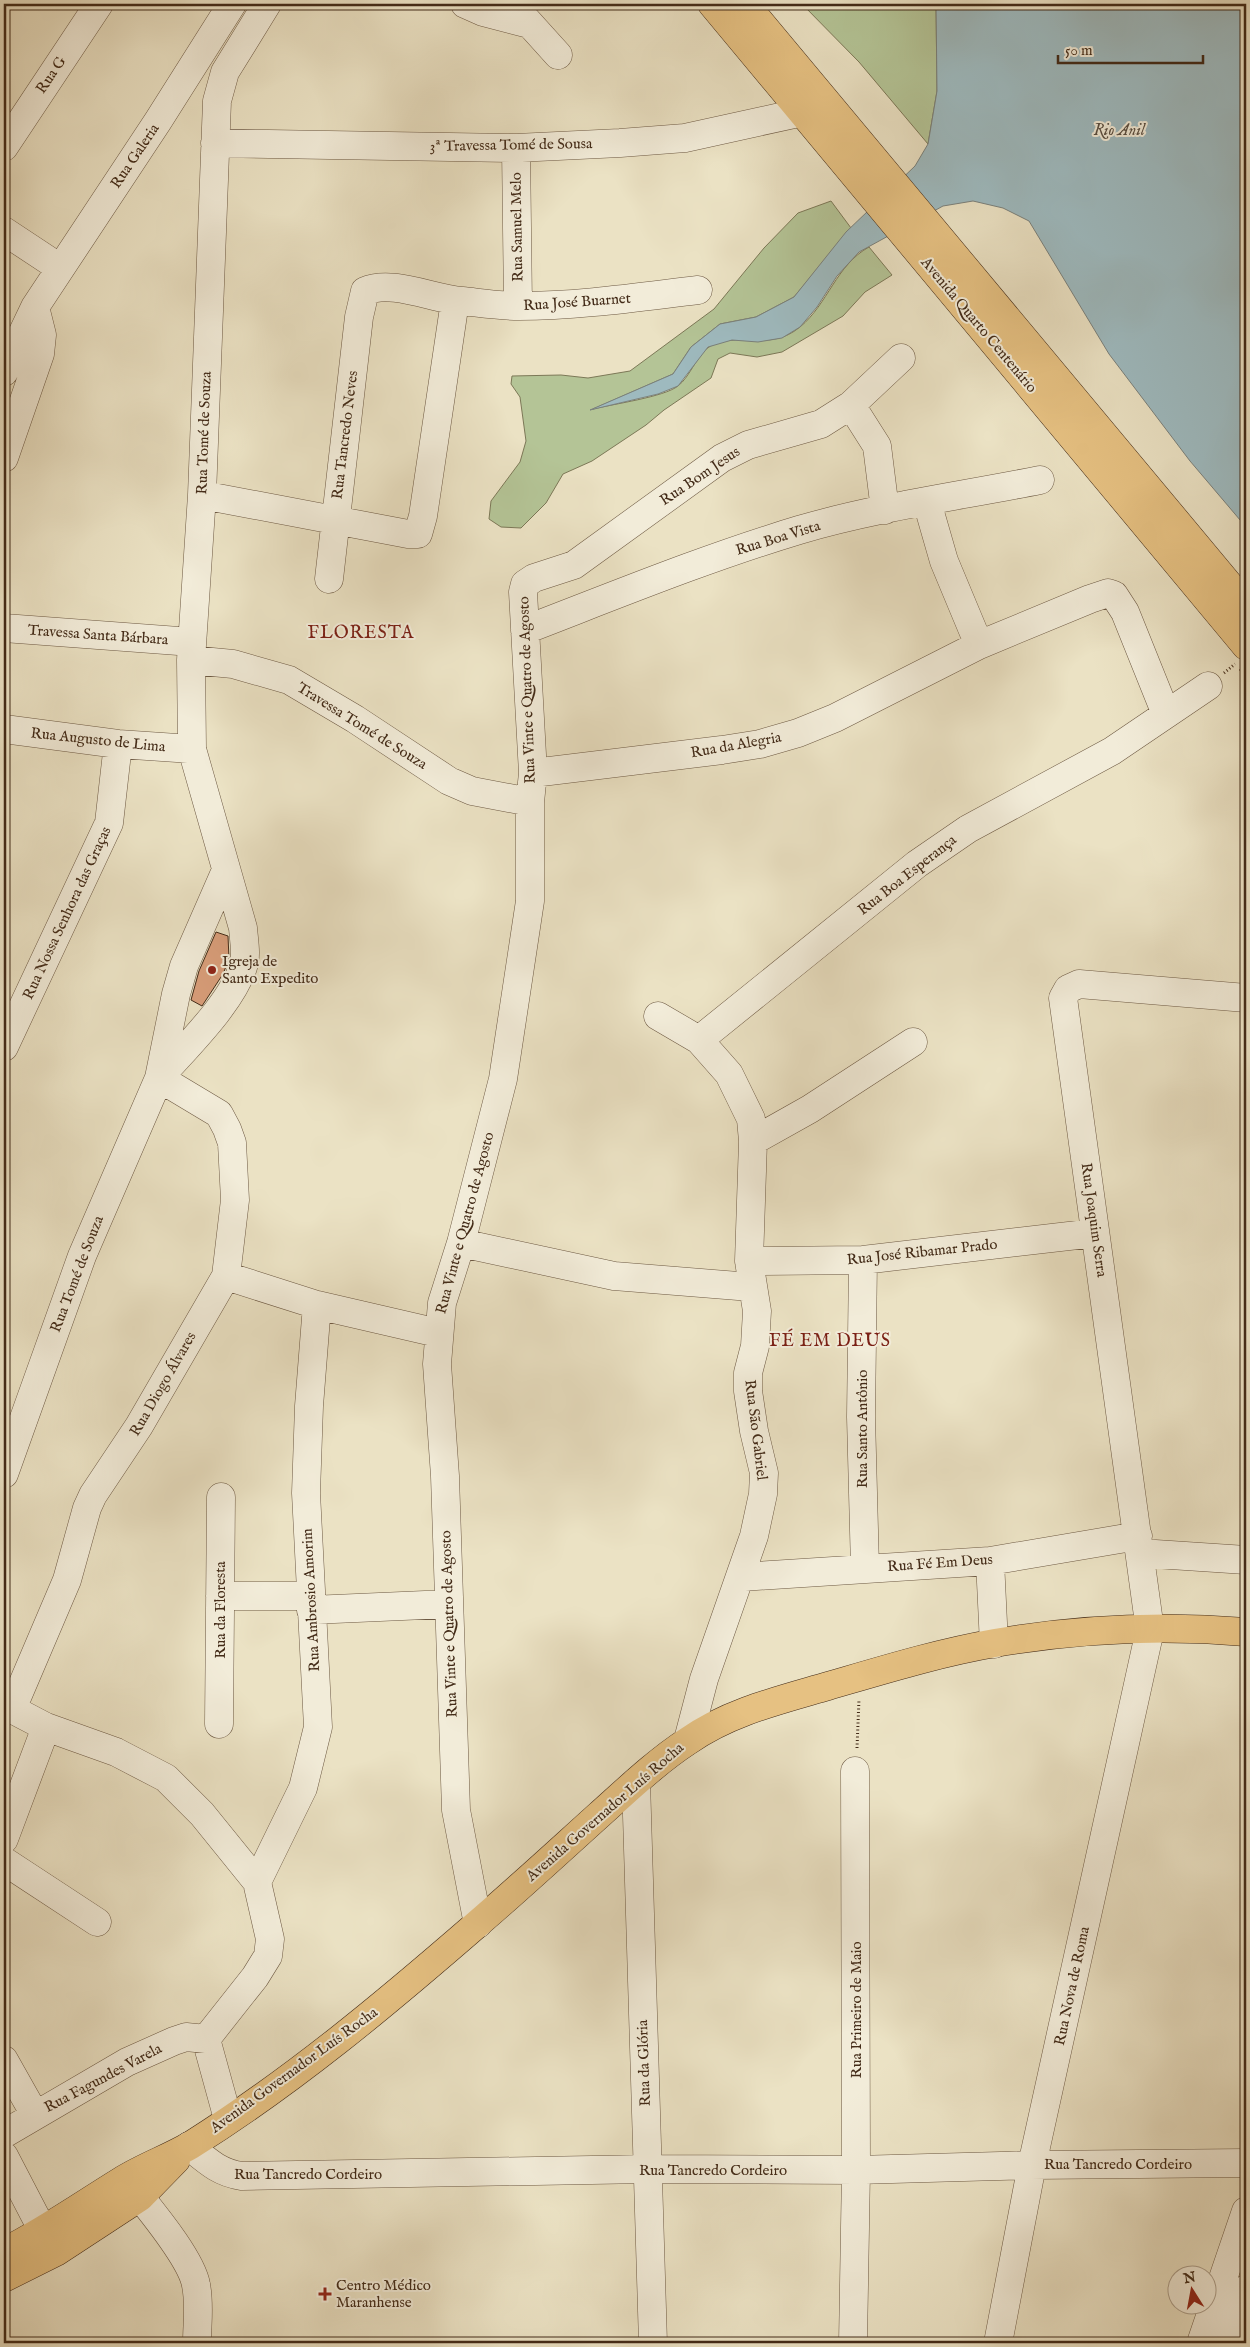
<svg xmlns="http://www.w3.org/2000/svg" width="1250" height="2347" viewBox="0 0 1250 2347" font-family="'IM FELL English',serif">
<rect width="100%" height="100%" fill="#ebe2c4"/>
<filter id="stains"><feTurbulence type="fractalNoise" baseFrequency=".004" numOctaves="4"/><feColorMatrix values="0 0 0 0 .2 0 0 0 0 .09 0 0 0 0 .02 0 0 0 .5 -.17"/></filter>
<radialGradient id="worn" r=".72"><stop offset=".6" stop-color="#630" stop-opacity="0"/><stop offset="1" stop-color="#630" stop-opacity=".3"/></radialGradient>
<path fill="#b4c496" stroke="#7c7857" d="M802,4H936L937,91L928,144L859,62Z
M831,201L851,228L794,297L756,317L720,324L691,347L673,374L593,409C613,404 664,397 678,386C690,377 698,353 709,347C735,330 769,353 800,327C828,304 836,265 869,247L892,275L865,292L843,316L782,352L757,357L730,353L718,359L711,378L664,410L646,425L592,461L563,474L546,503L521,528L501,527L489,519L491,501L520,462L526,441L520,397L511,384L512,376L561,375L588,378L630,371L714,309L764,248L798,213Z"/>
<path fill="#9ebabf" stroke="#7a817c" d="M936,4H1246V527L1190,461L1109,354L1029,221L1003,208L973,201L943,206L859,252L837,276L817,307L800,327L782,338L758,342L732,340L708,347L678,386L658,394L590,410L673,374L691,347L720,324L756,317L794,297L846,232L915,166L928,144L937,91Z"/>
<path fill="#d99e7a" stroke="#432b18" d="M216,932L228,936L229,959L223,974L202,1006L191,1000L199,971Z"/>
<g fill="none" stroke-linecap="round" stroke-linejoin="round">
<g stroke="#6d5943" stroke-width="29">
<path id="minor" d="M465,4L483,12L529,24
M512,4L558,55
M215,143L516,148L620,143L685,138L803,112
M4,147L99,4
M516,148L518,306
M4,231L60,268
M4,372L35,307L158,121L232,4
M851,405L877,446L885,510
M4,458L40,354L42,335L35,307
M202,495L408,534H418L423,516L455,301
M927,502L944,561L979,645
M329,579L359,317L365,291C392,279 433,299 462,301C481,303 500,306 519,306C579,306 639,297 698,290
M4,628L192,642
M525,630C616,595 706,558 799,530C877,507 960,496 1040,480
M191,660L233,664L289,680L355,719L449,781L472,791L530,802
M4,729L118,744L192,749
M533,773L722,750L760,744L798,733L835,718L979,645L1090,599L1108,593L1114,595L1125,612L1166,714
M658,1016L699,1040L729,1074L751,1119L753,1141L749,1261L757,1311L755,1346L748,1373V1391L754,1431L764,1473L763,1494L754,1536L704,1679L688,1740
M699,1040L917,864L968,829L1112,751L1208,686
M4,1047L109,823L118,744
M159,1078C185,1048 231,1004 243,967C247,955 244,941 243,928L192,749L191,660L202,495L217,101L225,72L267,4
M753,1141L810,1109L913,1042
M461,1243L614,1276L751,1287
M863,1260L861,1417L865,1568
M749,1261L863,1260L1095,1233
M226,1276L317,1305L438,1333
M4,1474L82,1256L159,1078L176,994L184,966L226,870
M1140,1553L1246,1560
M990,1561L994,1644
M741,1577L990,1561L1138,1536
M220,1596H310
M311,1610L448,1604
M4,1705L46,1727L116,1752L166,1778L202,1814L257,1882L270,1939L268,1956L255,1977L206,2039L228,2119
M12,1709L67,1580L87,1508L93,1495L139,1426L226,1276L235,1200L232,1143L227,1129L219,1114L159,1078
M219,1724L221,1497
M636,1782L653,2343
M4,1839L46,1727
M4,1861L97,1922
M257,1882L303,1788L318,1727L306,1493L309,1406L317,1305
M478,1924L456,1810L445,1476L437,1364L442,1303L461,1243L503,1079L530,901V802L533,773L523,592L525,584L534,578L574,565L722,458L748,445L821,424L851,405L901,358
M4,2060L35,2115
M4,2134L127,2062L174,2041L186,2037L206,2039
M189,2146C206,2160 219,2173 242,2176L647,2169L856,2170L1032,2165L1246,2163
M4,2156L43,2231
M140,2197C156,2217 192,2261 196,2285C200,2304 197,2324 197,2343
M853,2343L856,2170L855,1771
M998,2343L1032,2165L1150,1630L1063,998L1068,989L1079,984L1246,998
M1201,2343L1246,2211
M1227,2343L1246,2289"/>
</g>
<g stroke="#432b18" stroke-width="29">
<path id="major" d="M712,4L1246,646
M745,4L1246,605
M4,2252C45,2231 82,2205 121,2181C143,2167 169,2158 191,2145C293,2081 385,2004 476,1925C518,1889 558,1852 599,1815C628,1789 656,1762 688,1741C729,1712 780,1700 828,1686C883,1670 938,1653 995,1643C1077,1629 1164,1625 1246,1632
M4,2278L56,2252L140,2197L176,2160"/>
</g>
<path stroke="#432b18" stroke-width="3" stroke-dasharray="1 2.5" stroke-linecap="butt" d="M1240,669L1246,676
M1224,673L1235,664
M857,1748L859,1699"/>
<use href="#minor" stroke="#f2ecd9" stroke-width="28"/>
<use href="#major" stroke="#e6c182" stroke-width="28"/>
</g>
<g fill="#8f2418" stroke="#f2ecd9" stroke-width="2">
<circle cx="212" cy="970" r="5"/>
<path d="M322.5 2286.5h5v5h5v5h-5v5h-5v-5h-5v-5h5z"/>
</g>
<g text-anchor="middle" dominant-baseline="central" stroke-width="4" stroke-linejoin="round" paint-order="stroke">
<g font-size="15" fill="#432b18" stroke="#f2ecd9">
<text transform="translate(51 75) rotate(-56)">Rua G</text>
<text transform="translate(511 145) rotate(-1)">3ª Travessa Tomé de Sousa</text>
<text transform="translate(135 156) rotate(-56)">Rua Galeria</text>
<text transform="translate(517 227) rotate(-91)">Rua Samuel Melo</text>
<text transform="translate(577 302) rotate(-4)">Rua José Buarnet</text>
<text transform="translate(979 325) rotate(50)">Avenida Quarto Centenário</text>
<text transform="translate(204 433) rotate(-88)">Rua Tomé de Souza</text>
<text transform="translate(345 435) rotate(-83)">Rua Tancredo Neves</text>
<text transform="translate(700 476) rotate(-34)">Rua Bom Jesus</text>
<text transform="translate(778 538) rotate(-17)">Rua Boa Vista</text>
<text transform="translate(98 635) rotate(4)">Travessa Santa Bárbara</text>
<text transform="translate(527 690) rotate(-92)">Rua Vinte e Quatro de Agosto</text>
<text transform="translate(362 726) rotate(32)">Travessa Tomé de Souza</text>
<text transform="translate(98 740) rotate(6)">Rua Augusto de Lima</text>
<text transform="translate(736 745) rotate(-10)">Rua da Alegria</text>
<text transform="translate(907 875) rotate(-38)">Rua Boa Esperança</text>
<text transform="translate(67 913) rotate(-65)">Rua Nossa Senhora das Graças</text>
<text transform="translate(1094 1220) rotate(82)">Rua Joaquim Serra</text>
<text transform="translate(465 1223) rotate(-75)">Rua Vinte e Quatro de Agosto</text>
<text transform="translate(922 1252) rotate(-6)">Rua José Ribamar Prado</text>
<text transform="translate(77 1274) rotate(-69)">Rua Tomé de Souza</text>
<text transform="translate(163 1384) rotate(-60)">Rua Diogo Álvares</text>
<text transform="translate(862 1429) rotate(-90)">Rua Santo Antônio</text>
<text transform="translate(756 1430) rotate(83)">Rua São Gabriel</text>
<text transform="translate(940 1563) rotate(-4)">Rua Fé Em Deus</text>
<text transform="translate(311 1600) rotate(-93)">Rua Ambrosio Amorim</text>
<text transform="translate(220 1610) rotate(-90)">Rua da Floresta</text>
<text transform="translate(449 1624) rotate(-92)">Rua Vinte e Quatro de Agosto</text>
<text transform="translate(605 1812) rotate(-41)">Avenida Governador Luís Rocha</text>
<text transform="translate(1072 1986) rotate(-78)">Rua Nova de Roma</text>
<text transform="translate(856 2010) rotate(-90)">Rua Primeiro de Maio</text>
<text transform="translate(644 2063) rotate(-92)">Rua da Glória</text>
<text transform="translate(294 2070) rotate(-36)">Avenida Governador Luís Rocha</text>
<text transform="translate(103 2078) rotate(-28)">Rua Fagundes Varela</text>
<text x="1118" y="2164">Rua Tancredo Cordeiro</text>
<text x="713" y="2170">Rua Tancredo Cordeiro</text>
<text x="308" y="2174">Rua Tancredo Cordeiro</text>
</g>
<g font-size="15" fill="#432b18" stroke="#f2ecd9" text-anchor="start">
<text x="222" y="961">Igreja de<tspan x="222" dy="17">Santo Expedito</tspan></text>
<text x="336" y="2285">Centro Médico<tspan x="336" dy="17">Maranhense</tspan></text>
</g>
<g font-size="16" font-style="italic" fill="#5a4f42" stroke="#f2ecd9">
<text x="1119" y="131">Rio Anil</text>
</g>
<g font-size="18" letter-spacing="1" fill="#7a1f14" stroke="#f2ecd9">
<text x="361" y="633">FLORESTA</text>
<text x="830" y="1341">FÉ EM DEUS</text>
</g>
</g>
<rect width="1250" height="2347" fill="none" stroke="#ebe2c4" stroke-width="20"/>
<rect x="5" y="5" width="1240" height="2337" fill="none" stroke="#432b18" stroke-width="2.5"/>
<rect x="10" y="10" width="1230" height="2327" fill="none" stroke="#432b18"/>
<g transform="translate(1192 2290) rotate(349)"><circle r="24" fill="#f2ecd9" stroke="#ac9f8c"/>
<path d="M0-4L9 19L0 12L-9 19Z" fill="#8f2418"/>
<text y="-8" font-size="14" font-weight="bold" text-anchor="middle" fill="#432b18">N</text>
</g>
<path d="M1058 55v8h145v-8" fill="none" stroke="#432b18" stroke-width="2.5"/>
<text x="1065" y="55" font-size="15" fill="#432b18" stroke="#f2ecd9" stroke-width="4" paint-order="stroke">50 m</text>
<rect width="100%" height="100%" filter="url(#stains)"/>
<rect width="100%" height="100%" fill="url(#worn)"/>
</svg>
